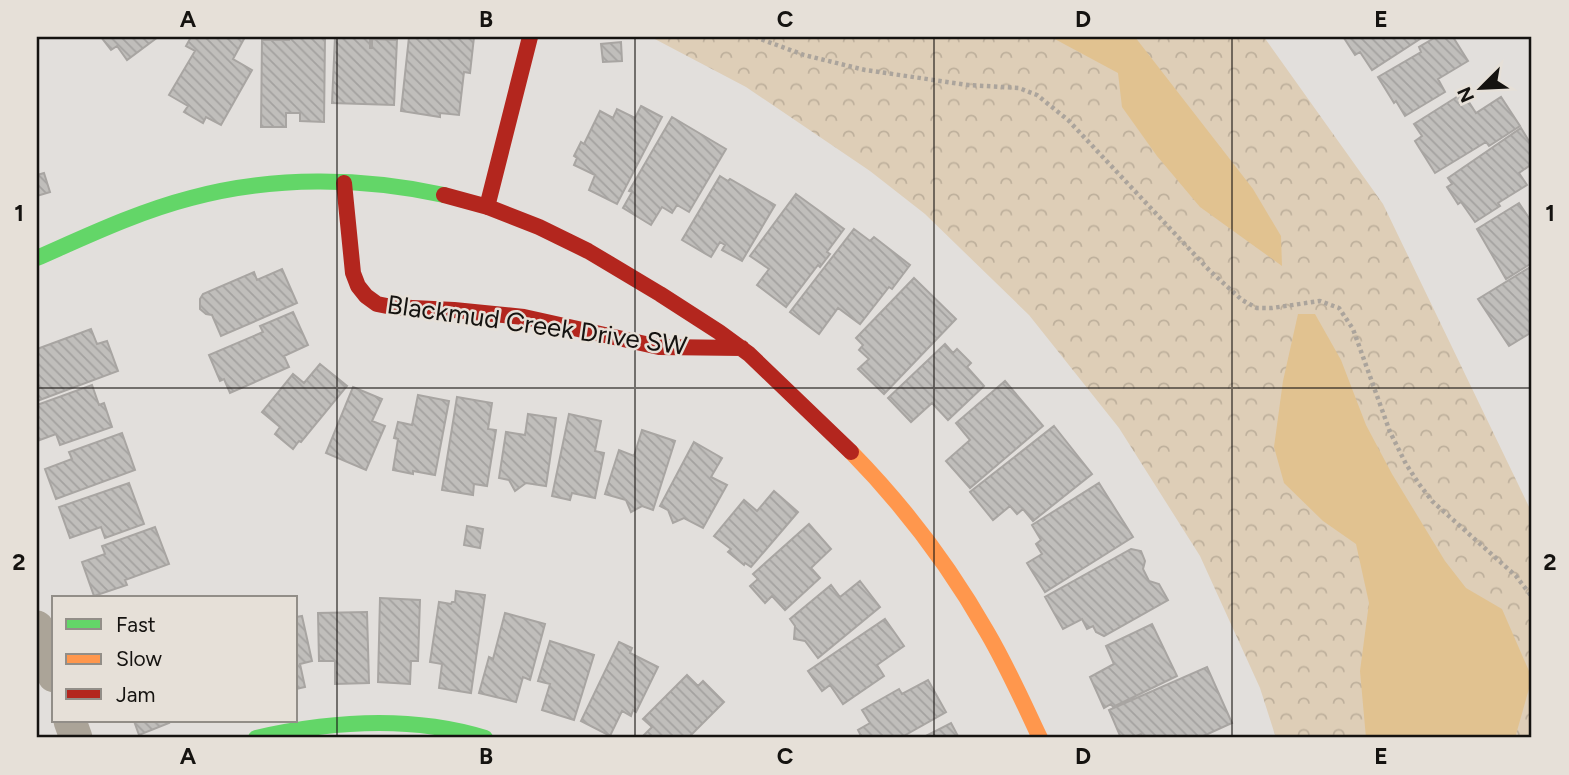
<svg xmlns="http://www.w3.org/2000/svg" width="1569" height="775" viewBox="0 0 1569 775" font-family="Figtree,sans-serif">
<defs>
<pattern id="park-crowns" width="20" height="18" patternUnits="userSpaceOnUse" patternTransform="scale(1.75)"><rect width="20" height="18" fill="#deceb7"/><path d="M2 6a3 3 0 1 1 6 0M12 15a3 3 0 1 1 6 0" fill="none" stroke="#beb09c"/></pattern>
<pattern id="building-back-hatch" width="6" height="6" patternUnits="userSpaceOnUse" patternTransform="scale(1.75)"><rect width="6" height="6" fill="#c0bebb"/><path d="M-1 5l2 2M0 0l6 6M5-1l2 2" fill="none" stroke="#a4a2a0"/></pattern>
</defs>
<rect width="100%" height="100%" fill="#e2dfdc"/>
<path fill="url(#park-crowns)" d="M651,37H1264L1383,204L1532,513V738H1276L1260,688L1200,556L1119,428L1029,315L925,214L870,171L746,87Z"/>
<path fill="#e1c290" d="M1051,37H1135L1253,189L1281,236L1282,266L1200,207L1157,156L1122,107L1118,73Z
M1298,314H1315L1341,360L1366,425L1392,474L1445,561L1466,588L1502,609L1532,678L1515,738H1366L1360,671L1369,603L1356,544L1323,521L1284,483L1274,447L1283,381Z"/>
<path fill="url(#building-back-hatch)" stroke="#a8a5a2" stroke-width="2" d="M101,37H158L127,60L117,46L111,50Z
M191,37H245L233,59L252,70L221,125L206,117L203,123L184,112L188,106L169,95L195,51L186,46Z
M289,37H325L324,122L300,121V113H286V127H261L262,40H289Z
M335,37H370V48H372V39L397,40L394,105L332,103Z
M409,37H474L470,73L464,72L459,115L440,113V117L401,111Z
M1347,37H1423L1372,70L1360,52L1355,55L1344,38Z
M1436,37H1453L1468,61L1438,79L1445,92L1405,116L1396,101L1394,103L1378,77L1421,52L1419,47Z
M621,42L622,61L603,62L601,44Z
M1463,93L1476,113L1501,97L1520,126L1489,146L1486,142L1435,173L1415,141L1422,136L1414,124Z
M641,106L662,117L617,204L589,190L595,175L574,165L577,158L574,156L581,142L584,144L600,111L613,118L617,109L635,118Z
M672,117L726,149L689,212L677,205L672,213L662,207L651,225L623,208L632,192L629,191Z
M1521,128L1532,146V164L1519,173L1527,185L1498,203L1500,206L1475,222L1461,202L1458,204L1447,187L1452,184L1448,178Z
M44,173L50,192L37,196V175Z
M720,176L728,181L730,179L775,205L742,261L722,250L725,245L720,242L711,257L682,240Z
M796,194L844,229L827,252L830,254L820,267L818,265L786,307L757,285L769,269L750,256Z
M1519,203L1529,218L1532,215V263L1506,279L1477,229Z
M854,229L870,241L874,237L910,265L892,289L889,287L860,324L838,308L819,334L790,312Z
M1532,266V332L1509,346L1478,299Z
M282,269L297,303L221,336L212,315L206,314L200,309V299L203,294L254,272L257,280Z
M914,278L956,319L884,394L858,369L869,359L859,350L863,345L856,338Z
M293,312L308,345L284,356L289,367L230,393L224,379L220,381L209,355L263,332L260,326Z
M91,329L97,344L107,341L118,371L37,401V349Z
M945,344L953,353L957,349L971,363L967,367L984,386L948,420L932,403L911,422L888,398Z
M320,364L347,386L301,442L299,441L293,449L275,434L280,427L262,412L293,374L304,383Z
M1005,381L1043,426L970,488L946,461L970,440L956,423Z
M92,385L99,405L104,403L112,427L60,445L56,434L37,441V405Z
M353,387L382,399L372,421L385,426L366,470L326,453Z
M418,395L449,401L435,475L413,471V474L393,470L398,439L394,438L398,422L412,425Z
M457,397L492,403L488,429L496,430L487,486L474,484L473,495L442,490Z
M528,414L556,418L546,486L526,483L515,491L509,480L499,478L506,432L525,435Z
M569,414L601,421L595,451L604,453L595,498L572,493L570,500L552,496Z
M1054,426L1092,474L1033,521L1023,509L1017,514L1010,506L993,520L970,492Z
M642,430L675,441L653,510L642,506L631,512L626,500L605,494L619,450L634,456Z
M122,433L135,470L56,499L45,469L72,459L69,452Z
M694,442L722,458L711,477L727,485L703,528L684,518L673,523L668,510L660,506Z
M129,483L144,524L105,538L101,527L70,538L59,507Z
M1099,483L1133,537L1045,592L1027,563L1042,554L1036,544L1041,540L1032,525Z
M774,491L798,512L751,567L745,563L744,565L728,552L731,549L714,536L744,500L757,511Z
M809,524L831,549L811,568L820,578L785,610L772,596L765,603L750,586L758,579L753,574Z
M467,526L483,529L480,548L464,545Z
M155,527L169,564L125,580L127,585L94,596L82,562L105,554L102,546Z
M1131,549L1141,551L1145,561L1143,569L1149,581L1159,584L1168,600L1104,636L1096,632L1093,626L1087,629L1082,619L1063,629L1045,597Z
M860,581L880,607L818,658L805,641L794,639L795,626L790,619L831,585L840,597Z
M456,591L485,595L471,693L439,688L442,664L430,662L439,602L451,604L452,602H455Z
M380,598L420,600L418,661H411L410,684L378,682Z
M367,612L369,683L335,684V661H319L318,613Z
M505,613L545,624L530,680L523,677L516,702L479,693L489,657L493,659Z
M302,616L312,661L300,664L305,687L296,689V617Z
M885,619L904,646L877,665L884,676L843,704L830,685L822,691L808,671Z
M1152,624L1177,676L1113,707L1111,704L1104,708L1090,677L1114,664L1106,646Z
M550,641L594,655L574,720L542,710L550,684L538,681Z
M619,642L632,648L630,653L658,667L636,712L633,710L631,716L622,711L610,736L581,721Z
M1207,667L1232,723L1199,738H1143L1141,734L1132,738H1121L1109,710Z
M687,675L698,686L703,681L724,702L688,738H641L652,727L643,719Z
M928,680L946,712L900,738H862L858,730L870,723L862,710L899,689L902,694Z
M134,721H168L169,723L139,735Z
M951,723L959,738H922Z"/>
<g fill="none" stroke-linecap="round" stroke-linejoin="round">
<path stroke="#aba49c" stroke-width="4.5" stroke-dasharray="3.5 3.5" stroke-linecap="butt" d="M755,37L804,55L865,70L968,85L1019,88L1037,95L1068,120L1210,271L1242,300L1257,308H1272L1320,301L1339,308L1353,329L1390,432L1406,464L1419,484L1432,501L1516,576L1532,597"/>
<path stroke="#aba498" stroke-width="33" d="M37,627L54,676
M70,721L76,738"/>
<path stroke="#63d668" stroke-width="16" d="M37,258C87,236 137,212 191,198C272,176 362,177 444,195
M256,738C331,721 410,715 485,738"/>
<path stroke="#ff974d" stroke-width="16" d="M851,452C904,506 950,567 987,632C1007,666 1023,702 1040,738"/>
<path stroke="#b3261e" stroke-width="16" d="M344,183L353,273L358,286L366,296L377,304L392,307L454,310L524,317L659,347L742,348
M444,195L488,207L539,227L588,251L660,294L719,332L749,354L851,452
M487,207L530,37"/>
</g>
<path fill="none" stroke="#151310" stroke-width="2" stroke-opacity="0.55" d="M337,37V738M635,37V738M934,37V738M1232,37V738M37,388H1532"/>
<g text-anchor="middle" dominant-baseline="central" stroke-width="5" stroke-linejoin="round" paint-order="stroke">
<g font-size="26" fill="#151310" stroke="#e6e0d8">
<text transform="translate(537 325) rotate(8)">Blackmud Creek Drive SW</text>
</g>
</g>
<rect width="1569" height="775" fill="none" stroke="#e6e0d8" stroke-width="77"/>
<rect x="52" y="596" width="245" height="126" fill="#e6e0d8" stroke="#928e88" stroke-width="2"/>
<rect x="66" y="619" width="35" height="10" fill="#63d668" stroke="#928e88" stroke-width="2"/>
<text x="116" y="632" font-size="21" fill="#151310">Fast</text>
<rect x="66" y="654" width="35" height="10" fill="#ff974d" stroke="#928e88" stroke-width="2"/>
<text x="116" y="666" font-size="21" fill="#151310">Slow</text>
<rect x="66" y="689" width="35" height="10" fill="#b3261e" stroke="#928e88" stroke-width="2"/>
<text x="116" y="702" font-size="21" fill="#151310">Jam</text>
<g transform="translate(1481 88) rotate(246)" stroke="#e6e0d8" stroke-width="5" paint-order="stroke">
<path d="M0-5L12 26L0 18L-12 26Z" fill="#151310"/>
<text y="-10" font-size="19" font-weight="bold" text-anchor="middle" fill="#151310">N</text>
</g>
<rect x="38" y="38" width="1492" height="698" fill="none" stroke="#151310" stroke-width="2.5"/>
<g font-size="23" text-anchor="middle" font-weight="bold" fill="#151310">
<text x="188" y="27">A</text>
<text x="486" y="27">B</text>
<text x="785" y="27">C</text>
<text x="1083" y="27">D</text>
<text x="1381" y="27">E</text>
<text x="19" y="221">1</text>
<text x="1550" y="221">1</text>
<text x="19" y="570">2</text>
<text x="1550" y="570">2</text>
<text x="188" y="764">A</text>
<text x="486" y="764">B</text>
<text x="785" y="764">C</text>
<text x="1083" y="764">D</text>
<text x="1381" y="764">E</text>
</g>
</svg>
